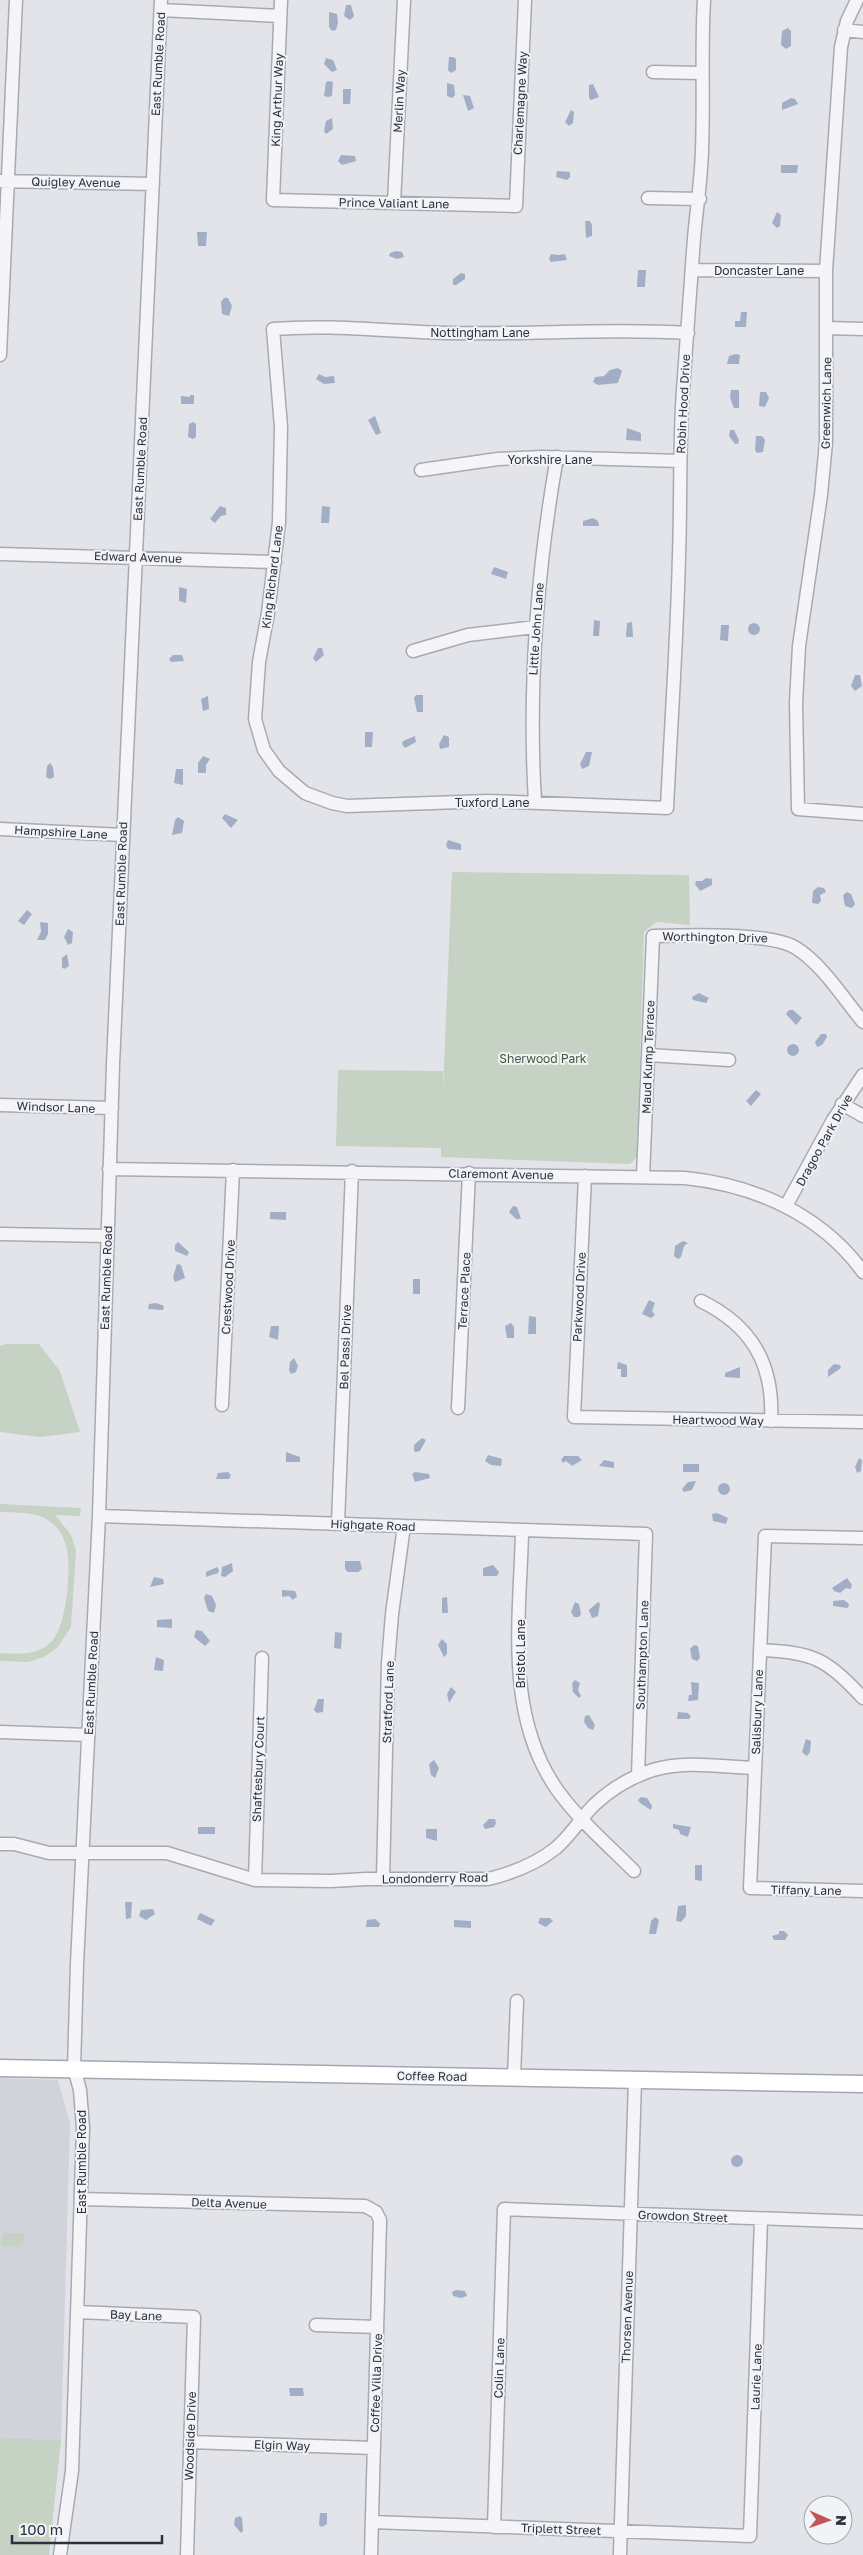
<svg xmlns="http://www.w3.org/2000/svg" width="863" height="2555" viewBox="0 0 863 2555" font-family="'Golos Text',sans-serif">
<rect width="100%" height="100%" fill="#e2e4e9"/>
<path fill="#d1d3db" d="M0,2078L58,2080L70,2124L61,2440L0,2438Z"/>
<path fill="#c6d2c4" d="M452,872L689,875L690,925L656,922L644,932L637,1157L630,1164L441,1157V1148L336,1146L338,1070L443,1071V1089Z
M6,1344H39L60,1371L80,1432L40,1437L0,1432V1346Z
M0,1504L81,1508L80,1516L55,1515L71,1535L76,1551L71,1627L57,1648L44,1657L28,1662L0,1661V1653C18,1654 37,1656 51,1642C67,1627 72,1566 66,1546C64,1537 59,1529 52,1523C37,1511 18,1513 0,1512Z
M3,2233H24V2244H21V2247L2,2246Z
M0,2438L61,2440L49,2555H0Z"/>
<path fill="#a1aec5" d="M346,5H351L354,16L350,20L344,16Z
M329,12L337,14L338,23L336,30L332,31L329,27Z
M788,28L791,31V46L786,49L781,45L782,31Z
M449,57H453L456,59V70L451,73L448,70Z
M326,58L333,60L337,70L332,72L324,64Z
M329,81L333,82L332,96L328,97L324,96L326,82Z
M447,83L454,85L455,95L452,98L447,96Z
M593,84L599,97L591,100L589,98V85Z
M343,89H351L350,104H343Z
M463,95L470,96L474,108L468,111Z
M791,98L795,99L798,104L782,110V103Z
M571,110L574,112L573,123L569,126L565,122Z
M332,118L333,129L326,134L324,131L326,121Z
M341,155L355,156L356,161L342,165L338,161Z
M781,165H798L797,173H781Z
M557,171L570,172V177L567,180L556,177Z
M777,212L781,215L780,226L777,228L772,223Z
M585,221H590L592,225V236L586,238Z
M197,232H207L206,246H198Z
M396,251L402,252L404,257L397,259L389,256L390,253Z
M551,254L559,255L565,254L567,260L551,262L549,259Z
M638,270H646L645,287H637Z
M461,273L465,274V279L456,285H453V279Z
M224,298H228L232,306L229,316L222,314L221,302Z
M741,312H747L746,327H735V321H740Z
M736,354L740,355L739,364H727L729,356Z
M618,368L622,371L618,383L598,385L593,382L595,377L604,376L610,370Z
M319,374L325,377L334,376L335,383L324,384L316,379Z
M731,390H739V408H734L730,398Z
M760,392H766L769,398L765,407L759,406Z
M190,395H194V404H181V396L190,397Z
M375,416L381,433L376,435L368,420Z
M193,422L196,424V437L193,439L188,437L189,424Z
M627,428L641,433V441L626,440Z
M730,430H734L739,440L738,444H735L729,436Z
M756,436H762L765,440L763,452L757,453L755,450Z
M220,506L226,508V515L221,516L215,523L210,519Z
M322,506L330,507L329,523H321Z
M593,518L598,521L599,526H583V521Z
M494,567L508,572L506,579L491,574Z
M179,587L187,589L186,603L179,601Z
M594,620L600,621L599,636H593Z
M632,622L633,637H626L627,623Z
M748 629a6 6 0 1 1 12 0a6 6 0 1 1-12 0Z
M721,625H729L728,641L720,640Z
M318,648H322L324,655L316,662L313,658Z
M173,655H182L184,661L171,662L169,659Z
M855,675H860L862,686L855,691L851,686Z
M416,695H423V712H417L414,698Z
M208,696L209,709L203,711L201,699Z
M365,732H373L372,747H365Z
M444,735L449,737V747L440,749L439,744Z
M415,736L416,742L405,748L402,744L403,741Z
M586,752H592L589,766L582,769L580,764Z
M203,756L210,759L206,765V773H198V763Z
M50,763L53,767L54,777L50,779L46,777L47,766Z
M176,769H183V785L174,783Z
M225,814L238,820L231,828L222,818Z
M178,817L184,821L182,833L172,835L175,820Z
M448,840L461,844V850L448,849L446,845Z
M706,878L712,879V885L700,891L695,884L696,881H702Z
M818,887L824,888L826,892L820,895L821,901L818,904L812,903L813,891Z
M847,892L851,894L855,904L852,908L845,906L843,895Z
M27,910L32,914L24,925L18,921Z
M40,922L48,923V934L45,940H37L41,932Z
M68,929L73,932L72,943L68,945L64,937Z
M67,954L69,966L64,969L62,967V958Z
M699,993L709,998L706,1003L693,1000L692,997Z
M789,1010H793L802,1018L796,1025L786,1014Z
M821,1034H826L827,1037L822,1045L817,1047L815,1042Z
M787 1050a6 6 0 1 1 12 0a6 6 0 1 1-12 0Z
M756,1090L761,1094L751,1106L746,1101Z
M513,1206L517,1207L521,1219H516L509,1212Z
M270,1212H286V1220L270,1219Z
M683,1241L688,1243L684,1246L681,1257L678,1259L674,1256L675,1246Z
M178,1242L189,1252L187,1256L175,1251V1245Z
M177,1264L181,1265L185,1278L175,1282L173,1277Z
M413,1279H420V1294H413Z
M649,1300L655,1303L652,1311L655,1315L651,1318L642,1314Z
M156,1303L164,1306L163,1310L148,1309L149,1304Z
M529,1316L536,1317V1334H528Z
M511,1323L514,1327V1338H507L505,1326Z
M271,1326H279L278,1340L269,1337Z
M294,1358L298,1366L296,1372L291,1374L289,1370L290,1362Z
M618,1362L627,1365V1377H621V1369H617Z
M834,1364L840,1365L841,1368L828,1377V1370Z
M740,1367V1378L725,1377V1373Z
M422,1438L426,1440L420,1451L416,1452L414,1451V1445Z
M286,1452L300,1457V1462H286Z
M488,1455L502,1459L501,1466L491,1465L485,1461Z
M564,1456H578L582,1460L572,1466L566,1461L563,1463L561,1460Z
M859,1458L862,1460L861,1471L857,1473L855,1467Z
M604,1460L614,1462V1468L599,1466Z
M683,1464H699V1472H683Z
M228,1472L231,1475L229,1479H216L218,1473Z
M415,1472L429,1474L430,1478L415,1482L412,1474Z
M696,1481L692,1490L684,1492L682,1489L688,1482Z
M718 1489a6 6 0 1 1 12 0a6 6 0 1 1-12 0Z
M717,1513L728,1518L726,1524L713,1521L712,1514Z
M345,1561H360L362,1569L358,1572H348L345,1569Z
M232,1563L233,1571L225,1577L221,1576L222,1567Z
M493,1565L499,1572L497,1576H483V1568Z
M217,1567L219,1570L218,1573L206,1577V1572Z
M154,1577L163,1579L164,1584L150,1587Z
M847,1578L852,1585L851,1589L846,1588L840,1593L834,1591L832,1588Z
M282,1590L295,1591L297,1596L293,1600L289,1596L282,1597Z
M206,1594L212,1596L216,1605L214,1613L208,1611L204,1598Z
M447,1597L448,1613H442V1598Z
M844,1600L849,1604L848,1608L833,1606V1601Z
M575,1602L579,1604L581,1614L579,1617H574L571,1612Z
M598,1602L600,1604L598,1616L592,1618L589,1610Z
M172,1619V1628L157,1627V1620Z
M196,1630L202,1631L210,1641L205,1646L194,1637Z
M335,1632L342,1633L341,1649L334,1648Z
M442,1639L447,1644V1654L444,1657L438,1645Z
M694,1645L698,1646L700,1658L697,1661L692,1659L690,1649Z
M156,1657L164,1660L163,1671L154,1670Z
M575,1680L580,1683L578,1690L581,1696L579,1698L573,1692L572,1683Z
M691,1682L699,1683L698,1700L688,1701L689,1695H692Z
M451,1687L456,1692L449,1703L447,1694Z
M318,1699H324L323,1712L317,1713L314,1710Z
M678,1712L688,1713L691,1717L689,1719H677Z
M589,1715L595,1725L593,1730L588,1728L584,1722L585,1716Z
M806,1739L811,1741L810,1752L807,1756L802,1752Z
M434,1760L439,1768L435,1778L431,1775L429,1764Z
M641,1797L647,1798L652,1806L651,1810L640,1803L638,1800Z
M489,1819H495L496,1823L494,1827L485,1829L483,1825Z
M673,1824L691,1827L688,1837L680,1834L679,1830L673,1828Z
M198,1827H215V1834H198Z
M426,1829H437V1841L426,1838Z
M695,1865H702V1881L695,1880Z
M125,1902H132L131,1918L126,1919Z
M686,1905V1916L681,1922L676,1921L678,1906Z
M153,1909L155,1914L146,1920L139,1916L141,1910Z
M200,1913L215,1920L211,1926L197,1919Z
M655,1917L659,1920L656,1934H649L651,1921Z
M540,1918H550L553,1921L546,1927L538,1923Z
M375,1919L380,1923L379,1927H366L367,1920Z
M454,1920L471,1921V1928L454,1927Z
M779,1931H784L788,1935L785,1940H774L772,1936L779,1934Z
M731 2161a6 6 0 1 1 12 0a6 6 0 1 1-12 0Z
M456,2290L465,2291L467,2296L461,2298L453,2296L452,2292Z
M289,2388H303L304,2396H290Z
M320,2513H327V2524L322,2527L319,2525Z
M240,2516L242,2518L243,2531L241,2533L234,2525L235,2518Z"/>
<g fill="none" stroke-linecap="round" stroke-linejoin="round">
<g stroke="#a8aab3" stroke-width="15">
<path id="minor" d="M281,0L273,200L516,206L525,0
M857,0L847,21L841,47L826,271V442L821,495L799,646L796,703L798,809L863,814
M161,10L280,16
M844,30L863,32
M653,72L701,73
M0,181L153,184
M648,198L700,199
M394,203L404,0
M693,270L826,271
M826,328L863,329
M688,333C609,328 531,335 452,333C392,332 333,324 273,329L281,427L279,522L268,613L259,662L255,719L264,750L279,771L305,793L332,803L347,806L488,801L667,808C671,724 677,640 679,556C681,501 679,445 683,390C686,344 690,298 693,252C695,218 701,185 702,150C704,100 701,50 704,0
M0,355L16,0
M421,470L498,459L542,457L680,461
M0,554L275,562
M413,651L468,635L535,627
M535,802C528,685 537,571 557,457
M0,829L123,835
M648,1055L729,1060
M842,1104L863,1116
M0,1105L112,1108
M109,1169L685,1178C754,1185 821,1214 863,1272
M585,1176L574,1417L863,1422
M643,1177L653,936C685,935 772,932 796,948C821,963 844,999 863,1022
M786,1206L833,1120L863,1075
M0,1234L107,1236
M701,1301C752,1326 774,1364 771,1421
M222,1405L233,1170
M458,1408L469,1173
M99,1516L646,1534L638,1776
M338,1523L352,1171
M522,1532C520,1619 504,1715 558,1791C579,1820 608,1845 634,1871
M863,1538L765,1536L750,1888L863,1891
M760,1650C815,1653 825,1658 863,1698
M0,1732L88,1735
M0,1844H14L49,1853H167L255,1880L331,1881L366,1879H488C513,1873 536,1864 556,1848C571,1835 581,1818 594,1805C611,1789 631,1777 653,1770C685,1760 722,1767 755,1768
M383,1879L388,1663L392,1614L404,1526
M255,1880L262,1658
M514,2077L517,2001
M81,2199L365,2206L376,2212L380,2220L371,2555
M78,2312L194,2317L187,2555
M316,2325L377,2327
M190,2442L374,2448
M372,2522L750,2536L761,2219
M494,2527L504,2209L863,2222
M60,2555L72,2471L83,2128L80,2090L74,2068L77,1964L99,1516L113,1064L161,0
M620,2555L635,2080"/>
</g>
<g stroke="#a3a7b4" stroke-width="19">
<path id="major" d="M0,2068L863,2084"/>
</g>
<use href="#minor" stroke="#f5f5f8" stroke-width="12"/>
<use href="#major" stroke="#fff" stroke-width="16"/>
</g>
<g text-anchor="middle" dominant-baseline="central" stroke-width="4" stroke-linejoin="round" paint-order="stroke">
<g font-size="12" fill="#2c303f" stroke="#f2f3f7">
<text transform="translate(158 64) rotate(-87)">East Rumble Road</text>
<text transform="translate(277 100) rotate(-88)">King Arthur Way</text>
<text transform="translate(399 101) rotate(-87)">Merlin Way</text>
<text transform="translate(520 103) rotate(-87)">Charlemagne Way</text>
<text transform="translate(76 182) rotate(1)">Quigley Avenue</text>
<text transform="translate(394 203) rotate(1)">Prince Valiant Lane</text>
<text x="759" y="270">Doncaster Lane</text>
<text x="480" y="332">Nottingham Lane</text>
<text transform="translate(826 403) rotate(-89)">Greenwich Lane</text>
<text transform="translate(683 404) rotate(-87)">Robin Hood Drive</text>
<text x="550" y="459">Yorkshire Lane</text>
<text transform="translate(140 469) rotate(-87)">East Rumble Road</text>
<text transform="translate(138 557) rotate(2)">Edward Avenue</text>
<text transform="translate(272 577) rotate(-83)">King Richard Lane</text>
<text transform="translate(536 629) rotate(-86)">Little John Lane</text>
<text x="492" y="802">Tuxford Lane</text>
<text transform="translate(61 832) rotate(3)">Hampshire Lane</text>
<text transform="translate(121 874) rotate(-88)">East Rumble Road</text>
<text transform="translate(715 937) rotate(1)">Worthington Drive</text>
<text transform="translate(648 1057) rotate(-88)">Maud Kump Terrace</text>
<text transform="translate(56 1107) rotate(2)">Windsor Lane</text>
<text transform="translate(824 1140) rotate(-61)">Dragoo Park Drive</text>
<text transform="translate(501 1174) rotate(1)">Claremont Avenue</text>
<text transform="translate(106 1278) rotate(-88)">East Rumble Road</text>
<text transform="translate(228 1287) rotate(-87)">Crestwood Drive</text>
<text transform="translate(464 1291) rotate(-87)">Terrace Place</text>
<text transform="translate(579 1297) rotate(-87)">Parkwood Drive</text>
<text transform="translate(345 1347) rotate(-88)">Bel Passi Drive</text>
<text transform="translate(718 1420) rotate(1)">Heartwood Way</text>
<text transform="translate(373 1525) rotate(2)">Highgate Road</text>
<text transform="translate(520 1654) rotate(-90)">Bristol Lane</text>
<text transform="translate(642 1655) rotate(-88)">Southampton Lane</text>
<text transform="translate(91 1683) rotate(-87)">East Rumble Road</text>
<text transform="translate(388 1702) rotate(-88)">Stratford Lane</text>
<text transform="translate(757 1712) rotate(-88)">Salisbury Lane</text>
<text transform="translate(258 1769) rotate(-88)">Shaftesbury Court</text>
<text transform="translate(435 1878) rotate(-1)">Londonderry Road</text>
<text transform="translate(806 1890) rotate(1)">Tiffany Lane</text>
<text transform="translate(432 2076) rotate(1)">Coffee Road</text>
<text transform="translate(81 2162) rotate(-90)">East Rumble Road</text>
<text transform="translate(229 2203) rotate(2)">Delta Avenue</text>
<text transform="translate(683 2216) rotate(2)">Growdon Street</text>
<text transform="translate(136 2315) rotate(2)">Bay Lane</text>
<text transform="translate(627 2317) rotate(-88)">Thorsen Avenue</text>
<text transform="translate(499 2368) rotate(-88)">Colin Lane</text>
<text transform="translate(756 2377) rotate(-88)">Laurie Lane</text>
<text transform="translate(376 2383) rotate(-88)">Coffee Villa Drive</text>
<text transform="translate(190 2436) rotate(-88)">Woodside Drive</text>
<text transform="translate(282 2445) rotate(2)">Elgin Way</text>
<text transform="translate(561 2529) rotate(2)">Triplett Street</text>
</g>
<g font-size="12" fill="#3c5a3b" stroke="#f2f3f7">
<text x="543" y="1058">Sherwood Park</text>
</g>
</g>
<g transform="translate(828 2520) rotate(92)"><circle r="24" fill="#f2f3f7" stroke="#a3a5ad"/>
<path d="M0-4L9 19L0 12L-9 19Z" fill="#c15456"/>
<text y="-8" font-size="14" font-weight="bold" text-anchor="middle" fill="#2c303f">N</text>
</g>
<path d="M12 2535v8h150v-8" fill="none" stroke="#2c303f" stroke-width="2.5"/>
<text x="20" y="2535" font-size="15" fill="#2c303f" stroke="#f2f3f7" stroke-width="4" paint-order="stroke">100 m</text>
</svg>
